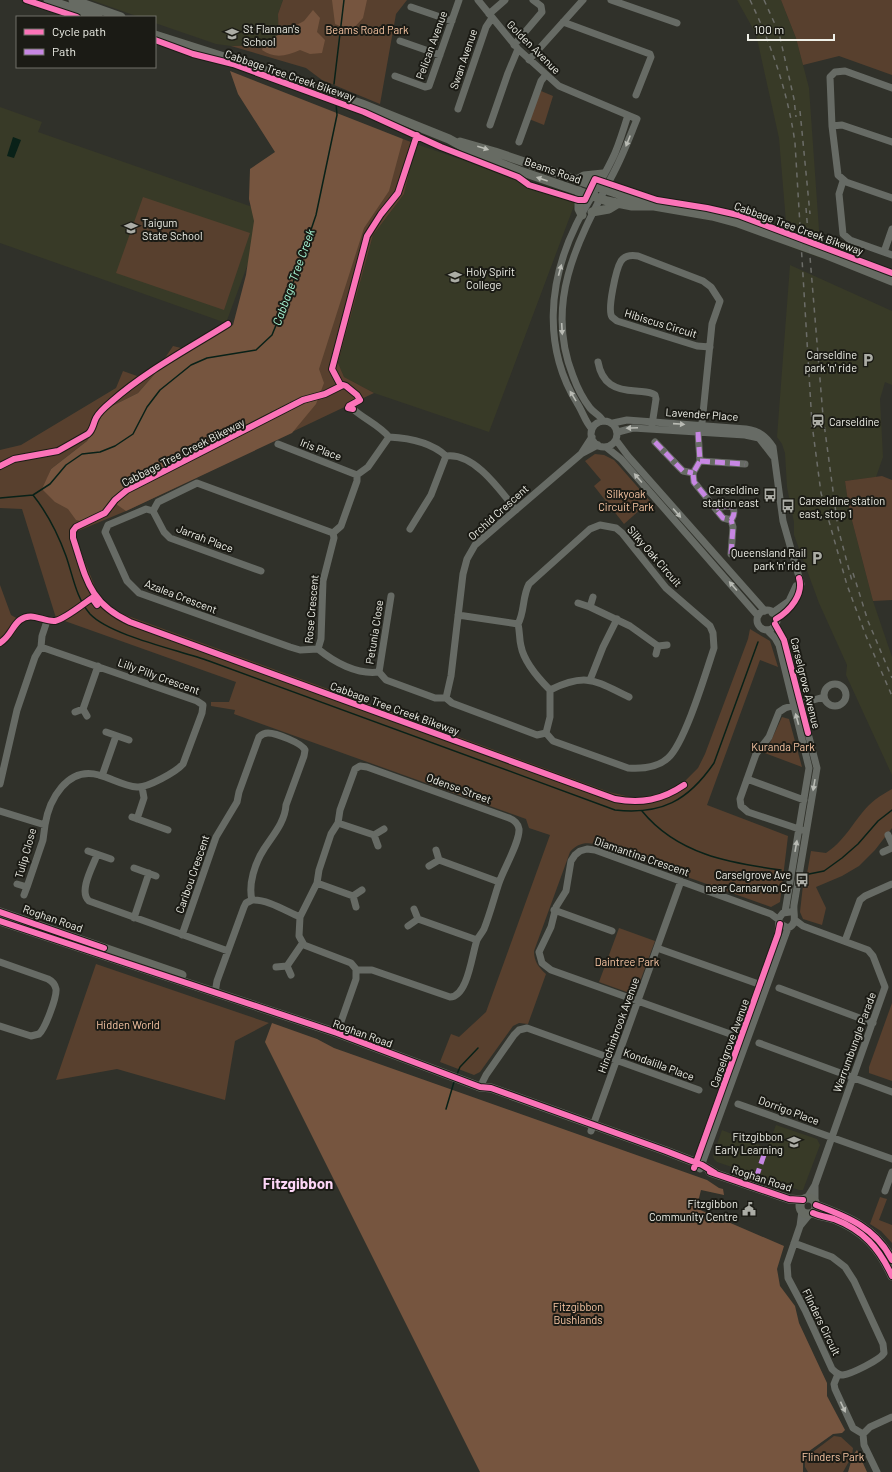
<svg xmlns="http://www.w3.org/2000/svg" width="892" height="1472" viewBox="0 0 892 1472" font-family="Barlow,sans-serif">
<rect width="100%" height="100%" fill="#30312a"/>
<path fill="#383a27" d="M91,0H283L278,14L280,45L231,46L216,44L155,23V17H139Z
M737,0H781L796,38L809,88L821,258L788,246L779,138L756,34Z
M0,107L42,122L38,132L267,212L226,323L0,243Z
M416,144L509,176L527,186L575,203L489,432L374,393L344,377L338,363L373,235L404,194Z
M790,265L892,311V385L885,382L880,399L883,457L876,477L845,481L849,509L873,601L892,657V775L846,675L847,665L819,603L794,535V522L787,487L785,453L782,444L777,437Z
M776,1125L817,1139L820,1145L803,1190H799L717,1162L714,1159L713,1156L722,1130L767,1148Z"/>
<path fill="#58402e" d="M283,0H407L396,14L380,104L322,80L306,68L231,46L279,45L278,14Z
M781,0H892V75L839,56L803,65L796,38Z
M541,91L553,96L544,125L529,119Z
M403,139L416,144L404,194L373,235L338,363L344,377L374,393L126,511L73,533L98,594L107,605L117,612L609,792L634,798L665,793L685,781L698,768L705,754L748,639L750,629L770,641L778,667L760,660L707,805L788,836L780,902L771,907L595,844C584,842 577,844 570,852L534,951C534,961 538,967 546,974L528,1024L519,1023L513,1026L480,1072L474,1075L440,1062L451,1034L459,1037L486,1012L550,835L529,828L526,819L234,714L235,710L211,706V702H229L236,682L62,620L50,623L51,619L56,618L22,509L0,508V450L21,445L116,388L123,371L137,376L163,361L173,346L185,349L226,323L233,325L159,369L138,393L106,409L87,441L51,469L43,489L207,358Z
M143,197L250,233L224,310L116,273Z
M595,454L604,455L614,460L650,501L624,524L594,486L601,480L585,461Z
M882,476L892,480V600L873,601L849,509L845,481Z
M0,585L11,615L18,619L36,613L46,617L45,621L35,617L21,622C16,632 11,642 0,646Z
M782,717L789,719L802,767L762,752L770,743Z
M892,789V828L875,850L859,866L842,876L816,887L826,908L822,925L803,919L800,912L803,885H805L811,851L826,853C849,838 856,814 876,799C881,795 887,792 892,789Z
M619,928L655,941L635,995L599,982Z
M96,964L269,1023L235,1041L225,1100L117,1069L56,1080Z
M892,1003V1081L869,1073V1067Z
M880,1197L887,1199L879,1220L892,1225V1243L881,1231L870,1224Z
M834,1436L841,1437L853,1448L852,1456L843,1472H808L805,1467V1458Z"/>
<path fill="#76553f" d="M332,0H367L363,18L351,31L335,24Z
M313,10L320,18L317,32L325,40L322,53L310,54L300,50C287,56 274,59 262,50L265,42L304,21Z
M230,71L403,139L389,191L364,228L319,369L324,383L316,404L292,433L126,511L116,504L81,521L76,520L68,509L55,502L42,489L51,469L87,441L106,409L138,393L159,369L233,325L246,275L254,221L249,199L250,169L275,152L238,94Z
M272,1023L317,1039L334,1048L707,1180L719,1188L723,1189L724,1195L701,1190L697,1206L698,1209L784,1246L777,1269L780,1286L795,1306L799,1323L827,1383V1396L845,1430L842,1433L833,1434L805,1454L803,1457V1472H480L265,1042Z
M857,1450L858,1452L867,1472H848L853,1455Z"/>
<path fill="#092118" d="M13,137L21,140L14,158L7,156Z"/>
<g fill="none" stroke-linecap="round" stroke-linejoin="round">
<path stroke="#092118" stroke-width="1.5" d="M334,84L344,0
M33,495C48,514 58,534 66,556C73,576 76,598 90,614C111,636 179,650 209,661C345,711 480,760 615,810C661,815 688,801 714,763L758,642
M0,498L33,495L50,484L66,465L82,454L100,452L115,446L133,434L147,407L160,390L191,365L207,358L256,350L272,335L292,286L316,215L337,115L336,103
M642,811C677,854 729,863 781,870
M809,874L824,871L842,858L858,844L878,821L892,810
M457,1074L460,1067L478,1048
M446,1109L454,1082"/>
<path stroke="#676b65" stroke-width="7" d="M478,0L518,49L559,86L637,119C630,136 623,155 614,172C580,237 543,300 573,376C577,387 583,399 590,408C594,413 600,415 603,421
M611,0L677,23
M411,7L452,21
M489,14L505,0
M563,22L650,54L651,57L636,95
M400,41L440,55
M514,45L542,12L541,6L533,0
M529,60L583,0
M395,76L425,87L429,86L459,0
M892,88L845,71L835,72L830,77L832,126L838,175L846,182L892,198
M458,109L486,27L492,18
M490,125L508,73L518,49
M832,126L842,125L892,142
M519,142L541,81L545,76
M843,181L839,194L843,234L850,240L892,255
M884,252L892,229
M710,347L697,346L617,321L612,317C607,310 616,269 621,261C625,255 632,255 638,256L703,281L711,287L720,301L712,324L702,423L698,432L700,461L693,473L694,482L723,518L731,520C734,516 735,513 733,507L727,506L716,508
M598,362C602,384 615,390 636,391C643,392 649,391 655,395L656,399L652,425
M353,409C364,419 379,425 389,437
M591 434a13 13 0 1 1 26 0a13 13 0 1 1-26 0Z
M613,423L627,420L746,429C759,431 766,436 773,447L783,521L801,584L795,601L776,619
M592,429C585,422 583,412 577,403C543,348 548,282 576,225C588,201 604,178 615,153C620,141 624,128 628,115
M618,432L633,428L745,435L759,438L773,456
M616,440L628,456L765,611
M655,442L679,467L683,471L693,473
M278,444L357,475
M606,447L621,459L758,616
M581,454L592,437
M700,461L745,464
M153,511L164,532L170,538L261,571
M600,525L616,528L622,533L666,588L710,626L713,633L714,648C706,672 685,743 668,758C657,768 642,769 628,768L553,741L546,733L550,717V690C539,679 524,662 521,646C519,638 520,632 518,624C525,611 522,597 529,584L590,529Z
M410,529L431,495L446,456
M731,554L733,527L731,520
M578,603L590,607L593,597
M590,607L630,626L658,646
M757 620a10 10 0 1 1 20 0a10 10 0 1 1-20 0Z
M772,613L789,601L796,586
M458,615L518,624
M775,624L784,640L817,768L794,905C793,914 798,924 788,928L780,924
M767,630L775,638L779,645L809,768L785,912
M318,649L300,650L290,647L139,593L127,581L105,532L108,525L146,509L153,511L158,502L197,483L333,533
M656,654L658,646L667,645
M379,672L391,596
M590,680L603,647L617,619
M824 695a11 11 0 1 1 22 0a11 11 0 1 1-22 0Z
M550,690C587,672 595,681 629,697
M446,698H435L386,680L379,672C357,675 334,662 318,649L321,639L323,581L334,538L333,533L341,526L357,481V475L368,467L389,437C408,438 431,442 446,456C474,452 500,490 516,510
M446,698L451,676L463,574L467,559L475,545L581,454L598,445
M446,698L452,703L537,735L546,733
M83,709L98,666
M75,712L83,709L87,716
M106,732L129,740
M102,776L116,736
M747,779L804,800
M0,784L17,710L35,657L41,647L42,636L46,624
M0,811L45,825C49,800 67,766 99,775C111,778 124,786 137,787C147,788 176,772 183,764L202,713L203,705L197,701L41,647
M132,817L168,830
M137,819L144,798L142,787
M338,823L374,835
M802,830L748,812L741,806L740,799L756,754L769,737L779,712L785,708L824,697
M888,835L892,844
M378,846L374,835L384,829
M88,851L111,859
M883,852L892,848
M97,855C93,866 78,892 89,901L228,951
M439,860L499,882
M429,866L439,860L436,850
M134,868L156,876
M317,883L353,896
M17,884L27,887L24,895
M27,887L43,840L45,825
M252,900C267,899 286,911 300,917
M356,907L353,896L362,890
M554,910L612,931
M134,918L149,873
M418,919L477,940
M795,920L803,926L868,950L873,956L885,987L815,1185L807,1198
M408,926L418,919L414,909
M182,935L216,837L237,802L239,792L259,737C262,734 264,733 268,733C276,733 302,743 305,750L304,756L286,805C285,822 273,835 264,849C255,863 248,884 252,900L246,903L244,907L217,981L215,993
M845,941L860,900L865,896L892,884
M657,948L764,986
M0,962L48,979C52,981 55,984 56,989C57,997 45,1029 39,1034L31,1036L0,1026
M287,966L302,944
M276,967L287,966L291,975
M779,988L873,1023
M337,1033L356,979V969L351,963L304,945L299,936L300,917L317,883L319,870L331,834L338,823L340,810L355,769L360,766L367,767L509,818C514,820 518,823 519,829C520,842 503,870 499,883C494,898 490,914 484,929C482,933 479,936 477,940C472,953 468,997 450,997L372,970H357
M747,1040L551,970L542,963L539,952L551,927L556,907L566,891L571,861L575,855L580,851L587,849L595,850L771,914L779,920
M759,1043L892,1092
M480,1087L486,1075L514,1035L519,1030L527,1028L699,1090
M738,1104L892,1159
M591,1131L681,881
M694,1168L778,934L779,918L783,913L790,912
M700,1169L788,928
M885,1191L892,1172
M815,1201V1185
M800,1226L809,1215
M794,1243L832,1257L845,1267L854,1281L883,1344L884,1353C880,1360 851,1374 843,1375C838,1375 835,1372 832,1369L805,1310L788,1278L787,1264L800,1226L802,1211
M838,1374L834,1384L835,1389L853,1428L863,1434
M877,1472L864,1445L863,1434L870,1427L892,1417"/>
<path stroke="#676b63" stroke-width="9" d="M48,0L98,17
M73,0L121,17
M155,35L255,67L362,104L449,139L476,154L520,171L607,201L632,206H654
M460,142L495,152L654,206L712,216L738,223L827,255L892,281
M577,180L584,176L603,174
M579,191V209L582,215
M592,212L609,209L619,203
M0,912L182,975
M0,921L337,1033L480,1087L491,1088L666,1151L702,1165L715,1173
M710,1172L789,1199L803,1200
M800 1206a8 8 0 1 1 16 0a8 8 0 1 1-16 0Z
M816,1205C848,1217 876,1228 892,1260
M813,1213C820,1216 827,1217 834,1219C863,1230 879,1248 892,1276"/>
<path stroke="#6c6d68" stroke-width="1.5" stroke-dasharray="5 5" stroke-linecap="butt" d="M750,0C772,46 788,93 795,143L812,424L821,493L847,585L866,636L892,696
M764,0L779,33L794,99L796,117
M800,111L810,214
M806,208L823,416L838,528L852,581
M853,573L868,621L892,678"/>
<path stroke="#c787e3" stroke-width="5" stroke-dasharray="10 5" stroke-linecap="butt" d="M698,432L700,461L693,473L694,482L723,518L731,520C734,516 735,513 733,507L727,506L716,508
M655,442L679,467L683,471L693,473
M700,461L745,464
M731,554L733,527L731,520
M756,1178L765,1152"/>
<g stroke="#1b1b15" stroke-width="8">
<path id="cycleway" d="M26,0L77,17
M155,40L193,54L233,64L364,112L441,147L518,177L529,185L578,200H585L595,179L657,200L707,208L738,215L892,273
M341,386L332,369L367,236L381,214L398,193L417,135
M353,409L348,408L349,406L360,400L357,395L346,386L343,385L325,394L303,400L127,490L115,500L105,513L76,527L73,531V538C86,577 88,603 130,622L615,799C641,804 662,800 684,785
M0,466L14,459L58,451L88,434C93,430 93,424 96,418C99,412 105,407 111,402C146,371 188,349 228,324
M776,619C790,611 804,594 799,578
M775,624L784,640L808,733
M0,643C11,636 12,626 20,620C32,611 43,622 55,621C65,619 83,604 92,598L97,605
M0,912L104,948
M0,921L337,1033L480,1087L491,1088L666,1151L702,1165L715,1173
M694,1168L778,934L780,924
M710,1172L789,1199L803,1200
M816,1205C848,1217 876,1228 892,1260
M813,1213C820,1216 827,1217 834,1219C863,1230 879,1248 892,1276"/>
</g>
<use href="#cycleway" stroke="#fb73b8" stroke-width="6"/>
</g>
<defs><path id="oneway-solid" d="M-6-.8H1V-3.2L6.5 0L1 3.2V.8H-6Z"/></defs>
<g fill="#b9bbb4">
<use href="#oneway-solid" transform="translate(628 141) rotate(112)"/>
<use href="#oneway-solid" transform="translate(560 270) rotate(-75)"/>
<use href="#oneway-solid" transform="translate(562 329) rotate(87)"/>
<use href="#oneway-solid" transform="translate(573 396) rotate(-121)"/>
<use href="#oneway-solid" transform="translate(679 424) rotate(4)"/>
<use href="#oneway-solid" transform="translate(632 428) rotate(177)"/>
<use href="#oneway-solid" transform="translate(638 478) rotate(-131)"/>
<use href="#oneway-solid" transform="translate(677 513) rotate(49)"/>
<use href="#oneway-solid" transform="translate(733 586) rotate(-131)"/>
<use href="#oneway-solid" transform="translate(797 719) rotate(-105)"/>
<use href="#oneway-solid" transform="translate(814 785) rotate(100)"/>
<use href="#oneway-solid" transform="translate(796 846) rotate(-80)"/>
<use href="#oneway-solid" transform="translate(843 1407) rotate(65)"/>
</g>
<g fill="#b9bbb3">
<use href="#oneway-solid" transform="translate(483 148) rotate(17)"/>
<use href="#oneway-solid" transform="translate(542 179) rotate(-161)"/>
</g>
<defs>
<g id="school-bare" transform="scale(1.08)"><path d="M0-5L7-2L0 1L-7-2ZM-4 1L0 2.5L4 1V4Q0 6-4 4Z" fill="#acada6" stroke="#1b1b15" stroke-width="2.5" paint-order="stroke"/></g>
<g id="parking-bare" transform="scale(1.08)"><path d="M-3.5-5.5H1a3.5 3.5 0 0 1 0 7H-1V5.5H-3.5ZM-1-3.4V-.6H.8a1.4 1.4 0 0 0 0-2.8Z" fill="#acada6" stroke="#1b1b15" stroke-width="2.5" paint-order="stroke"/></g>
<g id="station-bare" transform="scale(1.08)"><path d="M-3-6H3Q5-6 5-4V2Q5 4 3 4L4.5 6H3L1.5 4h-3L-3 6H-4.5L-3 4Q-5 4-5 2V-4Q-5-6-3-6ZM-3.5-4v3h7v-3ZM-3.5 1v1.5H-2V1ZM2 1v1.5H3.5V1Z" fill="#acada6" stroke="#1b1b15" stroke-width="2.5" paint-order="stroke"/></g>
<g id="bus-bare" transform="scale(1.08)"><path d="M-5-6H5V4H4V6H2V4H-2V6H-4V4H-5ZM-3.5-4V0h7V-4ZM-3.5 1.2v1.5H-2V1.2ZM2 1.2v1.5H3.5V1.2Z" fill="#acada6" stroke="#1b1b15" stroke-width="2.5" paint-order="stroke"/></g>
<g id="civic-bare" transform="scale(1.08)"><path d="M-.6-6.5H3V-4.5H.6V-3L4-1V1h2V6H-6V1h2V-1L-.6-3ZM-1.2 2.5V6h2.4V2.5Z" fill="#acada6" stroke="#1b1b15" stroke-width="2.5" paint-order="stroke"/></g>
</defs>
<g fill-rule="evenodd">
<use href="#school-bare" x="232" y="34"/>
<use href="#school-bare" x="131" y="228"/>
<use href="#school-bare" x="455" y="277"/>
<use href="#parking-bare" x="868" y="360"/>
<use href="#station-bare" x="818" y="421"/>
<use href="#bus-bare" x="770" y="495"/>
<use href="#bus-bare" x="788" y="506"/>
<use href="#parking-bare" x="817" y="558"/>
<use href="#bus-bare" x="802" y="880"/>
<use href="#school-bare" x="794" y="1142"/>
<use href="#civic-bare" x="749" y="1209"/>
</g>
<g text-anchor="middle" dominant-baseline="central" stroke-width="4" stroke-linejoin="round" paint-order="stroke">
<g font-size="11" fill="#eff0e8" stroke="#1b1b15" text-anchor="end">
<text x="243" y="28" text-anchor="start">St Flannan's<tspan x="243" dy="13">School</tspan></text>
<text x="142" y="222" text-anchor="start">Taigum<tspan x="142" dy="13">State School</tspan></text>
<text x="466" y="271" text-anchor="start">Holy Spirit<tspan x="466" dy="13">College</tspan></text>
<text x="857" y="354">Carseldine<tspan x="857" dy="13">park 'n' ride</tspan></text>
<text x="829" y="421" text-anchor="start">Carseldine</text>
<text x="759" y="489">Carseldine<tspan x="759" dy="13">station east</tspan></text>
<text x="799" y="500" text-anchor="start">Carseldine station<tspan x="799" dy="13">east, stop 1</tspan></text>
<text x="806" y="552">Queensland Rail<tspan x="806" dy="13">park 'n' ride</tspan></text>
<text x="791" y="874">Carselgrove Ave<tspan x="791" dy="13">near Carnarvon Cr</tspan></text>
<text x="783" y="1136">Fitzgibbon<tspan x="783" dy="13">Early Learning</tspan></text>
<text x="738" y="1203">Fitzgibbon<tspan x="738" dy="13">Community Centre</tspan></text>
</g>
<g font-size="11" fill="#fac7a5" stroke="#1b1b15">
<text x="367" y="29">Beams Road Park</text>
<text x="626" y="493">Silkyoak<tspan x="626" dy="13">Circuit Park</tspan></text>
<text x="783" y="746">Kuranda Park</text>
<text x="627" y="961">Daintree Park</text>
<text x="128" y="1024">Hidden World</text>
<text x="578" y="1306">Fitzgibbon<tspan x="578" dy="13">Bushlands</tspan></text>
<text x="833" y="1456">Flinders Park</text>
</g>
<g font-size="11" fill="#eff0e8" stroke="#1b1b15">
<text transform="translate(431 45) rotate(-70)">Pelican Avenue</text>
<text transform="translate(534 47) rotate(45)">Golden Avenue</text>
<text transform="translate(463 59) rotate(-71)">Swan Avenue</text>
<text transform="translate(290 75) rotate(19)">Cabbage Tree Creek Bikeway</text>
<text transform="translate(553 170) rotate(19)">Beams Road</text>
<text transform="translate(799 228) rotate(20)">Cabbage Tree Creek Bikeway</text>
<text transform="translate(661 323) rotate(17)">Hibiscus Circuit</text>
<text transform="translate(702 414) rotate(4)">Lavender Place</text>
<text transform="translate(321 449) rotate(21)">Iris Place</text>
<text transform="translate(183 452) rotate(-27)">Cabbage Tree Creek Bikeway</text>
<text transform="translate(498 512) rotate(-42)">Orchid Crescent</text>
<text transform="translate(205 538) rotate(21)">Jarrah Place</text>
<text transform="translate(655 556) rotate(49)">Silky Oak Circuit</text>
<text transform="translate(181 596) rotate(21)">Azalea Crescent</text>
<text transform="translate(311 609) rotate(-85)">Rose Crescent</text>
<text transform="translate(374 632) rotate(-81)">Petunia Close</text>
<text transform="translate(159 676) rotate(20)">Lilly Pilly Crescent</text>
<text transform="translate(806 683) rotate(76)">Carselgrove Avenue</text>
<text transform="translate(395 708) rotate(20)">Cabbage Tree Creek Bikeway</text>
<text transform="translate(459 788) rotate(20)">Odense Street</text>
<text transform="translate(25 853) rotate(-74)">Tulip Close</text>
<text transform="translate(642 856) rotate(19)">Diamantina Crescent</text>
<text transform="translate(192 874) rotate(-71)">Caribou Crescent</text>
<text transform="translate(53 918) rotate(19)">Roghan Road</text>
<text transform="translate(618 1025) rotate(-70)">Hinchinbrook Avenue</text>
<text transform="translate(363 1033) rotate(20)">Roghan Road</text>
<text transform="translate(854 1042) rotate(-70)">Warrumbungle Parade</text>
<text transform="translate(729 1043) rotate(-70)">Carselgrove Avenue</text>
<text transform="translate(659 1064) rotate(20)">Kondalilla Place</text>
<text transform="translate(789 1110) rotate(20)">Dorrigo Place</text>
<text transform="translate(762 1178) rotate(18)">Roghan Road</text>
<text transform="translate(822 1322) rotate(64)">Flinders Circuit</text>
</g>
<g font-size="12" font-style="italic" fill="#a6f8d6" stroke="#1b1b15">
<text transform="translate(293 277) rotate(-70)">Cabbage Tree Creek</text>
</g>
<g font-size="15" font-weight="bold" fill="#fdd6f7" stroke="#1b1b15">
<text x="298" y="1183">Fitzgibbon</text>
</g>
</g>
<rect x="16" y="16" width="140" height="52" fill="#1b1b15" stroke="#707069"/>
<rect x="24" y="29" width="20" height="6" fill="#fb73b8" stroke="#707069"/>
<text x="52" y="36" font-size="12" fill="#eff0e8">Cycle path</text>
<rect x="24" y="49" width="20" height="6" fill="#c787e3" stroke="#707069"/>
<text x="52" y="56" font-size="12" fill="#eff0e8">Path</text>
<path d="M748 34v6h86v-6" fill="none" stroke="#eff0e8" stroke-width="2"/>
<text x="754" y="34" font-size="12" fill="#eff0e8" stroke="#1b1b15" stroke-width="3" paint-order="stroke">100 m</text>
</svg>
